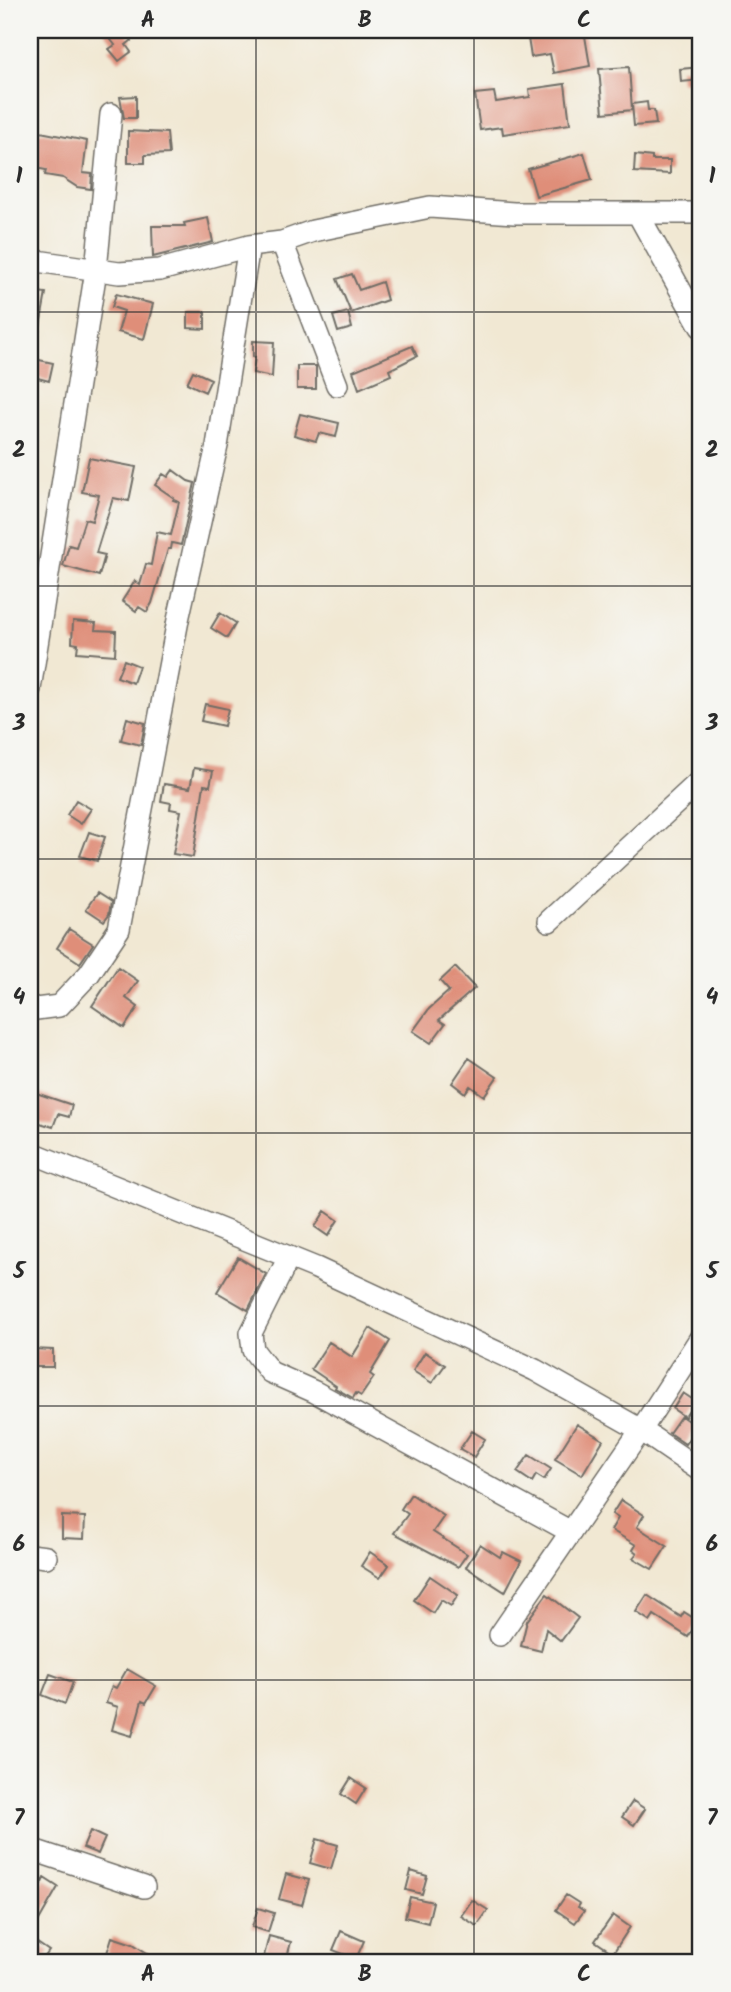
<svg xmlns="http://www.w3.org/2000/svg" width="731" height="1992" viewBox="0 0 731 1992" font-family="Kalam,sans-serif">
<rect width="100%" height="100%" fill="#f6f6f2"/>
<filter id="ink" filterUnits="userSpaceOnUse"><feTurbulence type="fractalNoise" baseFrequency=".0143" numOctaves="2"/><feDisplacementMap in="SourceGraphic" scale="14" xChannelSelector="R" yChannelSelector="G"/><feConvolveMatrix kernelMatrix="1 2 1 2 8 2 1 2 1" color-interpolation-filters="sRGB"/></filter>
<filter id="wash" filterUnits="userSpaceOnUse"><feTurbulence type="fractalNoise" baseFrequency=".00686" numOctaves="4" result="noise"/><feDisplacementMap in="SourceGraphic" scale="28" xChannelSelector="R" yChannelSelector="G"/><feGaussianBlur stdDeviation="1.57" result="paint"/><feColorMatrix in="noise" values="0 0 0 0 0 0 0 0 0 0 0 0 0 0 0 0 0 1.4 0 .05"/><feComposite in="paint" operator="in"/></filter>
<g filter="url(#wash)">
<rect width="100%" height="100%" fill="#f1e8d3"/>
<g id="blocks">
<path fill="#df8e79" d="M103,30H124L132,40L126,45L131,52L119,61L109,49L115,45Z
M545,30H584L590,66L554,73L550,54L531,57L527,32Z
M629,67L632,110L603,113L599,69Z
M701,67V80L681,82L680,69Z
M565,84L570,124L503,134L502,127L480,130L475,94L494,92L496,102L530,97L529,89Z
M136,96V118H124L120,97Z
M647,102L648,110H654L656,124L634,126L632,104Z
M30,130L87,141L83,173L92,174L91,189L77,187L63,178L45,175L46,170L30,167Z
M128,131L167,133L169,154L145,155V163H128Z
M584,153L592,180L536,196L528,169Z
M635,155L652,157V160H670V174L634,172Z
M208,218L213,242L153,257L152,226H185L184,223Z
M352,274L359,290L382,282L387,300L351,313L337,279Z
M30,291L46,293L37,343H30Z
M116,294L153,304L144,339L118,332L124,311L112,307Z
M188,312H205V329L188,328Z
M348,312L352,328L338,332L333,316Z
M253,341L274,342L272,377L253,373L255,357H253Z
M412,346L417,356L389,370L391,375L359,389L353,371Z
M30,358L53,363L49,381L30,376Z
M297,366H316V389H297Z
M193,371L211,379L205,392L187,383Z
M300,414L339,423L336,437L319,433L316,441L294,435Z
M89,458L136,467L129,501L113,498L96,553L105,555L99,576L63,566L69,545L76,547L85,519L92,521L99,495L82,492Z
M173,470L188,481L195,483L181,545L172,543L171,549H168L152,603L147,612L139,607L136,611L122,601L135,581L140,585L146,564L151,565L157,532L171,535L179,502L173,500L174,498L155,485L163,474L168,477Z
M220,613L236,623L227,638L211,628Z
M73,621L96,623L95,630L116,631L115,655L77,652L78,644L72,643Z
M124,660L139,666L133,683L117,677Z
M205,704L228,709L224,726L201,721Z
M127,718L145,723L141,745L121,740Z
M194,768L213,771L210,786L204,785L193,857L173,854L181,811L170,809L171,803L161,801L164,784L190,788Z
M76,800L91,809L81,824L67,815Z
M89,832L105,837L97,861L80,856Z
M97,893L111,902L109,914L104,921L86,909Z
M69,929L93,944L80,963L57,948Z
M118,967L138,981L126,998L138,1007L124,1028L92,1006Z
M455,967L475,988L439,1020L445,1024L431,1043L413,1031L429,1009L449,991L440,981Z
M469,1058L497,1077L484,1096L470,1086L465,1093L452,1083Z
M30,1091L72,1105L69,1117L58,1114L53,1127L30,1120Z
M325,1211L338,1220L328,1236L315,1227Z
M238,1257L266,1274L248,1310L217,1292Z
M370,1328L390,1341L370,1374L374,1377L361,1396L356,1393L353,1398L335,1388L336,1386L311,1369L329,1342L352,1357Z
M33,1349L53,1350V1367H33Z
M425,1352L445,1365L432,1383L413,1371Z
M683,1393L695,1401L685,1417L673,1409Z
M681,1416L697,1427L685,1444L669,1433Z
M577,1424L603,1440L582,1475L555,1459Z
M472,1431L485,1439L474,1457L460,1449Z
M529,1455L551,1469L544,1480L536,1475L532,1482L517,1472Z
M411,1494L444,1516L433,1532L467,1554L458,1567L394,1533L408,1514L401,1509Z
M621,1500L644,1515L637,1527L667,1546L652,1569L633,1558L637,1553L633,1550L636,1545L611,1530L618,1518L612,1514Z
M62,1516L85,1517L84,1539L62,1538Z
M480,1544L500,1557L503,1552L521,1561L505,1592L466,1567Z
M370,1552L389,1565L380,1578L361,1566Z
M430,1576L458,1595L451,1606L441,1600L433,1613L414,1600Z
M547,1594L578,1618L561,1641L546,1629L541,1651L521,1646L527,1621Z
M647,1595L681,1617L684,1612L698,1621L688,1637L654,1615L650,1621L636,1612Z
M127,1669L156,1686L146,1703L142,1701L132,1736L112,1730L118,1707L106,1703L112,1686L116,1688Z
M50,1674L73,1682L65,1704L42,1695Z
M351,1778L366,1788L356,1804L341,1794Z
M633,1801L645,1809L634,1825L622,1817Z
M90,1831L105,1838L98,1854L83,1848Z
M317,1839L338,1845L331,1869L310,1863Z
M411,1871L427,1876L422,1894L406,1890Z
M286,1874L309,1880L302,1905L279,1899Z
M30,1877L42,1883L44,1878L58,1887L30,1936Z
M566,1895L580,1904L578,1907L584,1911L575,1923L556,1910Z
M410,1897L433,1902L428,1923L405,1917Z
M472,1900L488,1910L477,1926L461,1916Z
M258,1908L274,1913L268,1932L252,1927Z
M613,1915L630,1927L613,1953L595,1941Z
M341,1931L364,1941L356,1959L333,1950Z
M269,1936L291,1942L286,1961L264,1956Z
M112,1937L133,1944L161,1962H135L107,1953Z
M30,1938L49,1951L41,1962H30Z"/>
</g>
</g>
<g filter="url(#ink)">
<use href="#blocks" fill-opacity="0" stroke="#706d66" stroke-width="2"/>
<g fill="none" stroke-linecap="round" stroke-linejoin="round">
<g stroke="#706d66" stroke-width="24">
<path id="minor" d="M638,214L701,327
M282,242L337,385
M30,260L119,273L160,270L249,246L282,242L313,231L430,207L514,213H701
M30,689L96,270L111,114
M549,921L701,780
M30,1006L36,1009L59,1006L89,974L119,929L178,620L217,446L249,246
M30,1152L316,1268L535,1370L641,1430L500,1635
M289,1257L251,1333L253,1350L270,1372L315,1392L571,1532
M701,1337L641,1430L701,1471
M30,1555L46,1557
M30,1849L144,1887"/>
</g>
<use href="#minor" stroke="#fff" stroke-width="21"/>
</g>
</g>
<path fill="none" stroke="#2b2b2b" stroke-width="2" stroke-opacity="0.55" d="M256,30V1962M474,30V1962M30,312H701M30,586H701M30,859H701M30,1133H701M30,1406H701M30,1680H701"/>
<rect width="731" height="1992" fill="none" stroke="#f6f6f2" stroke-width="77"/>
<rect x="38" y="38" width="654" height="1916" fill="none" stroke="#2b2b2b" stroke-width="2.5"/>
<g font-size="23" text-anchor="middle" font-weight="bold" fill="#2b2b2b">
<text x="148" y="27">A</text>
<text x="365" y="27">B</text>
<text x="584" y="27">C</text>
<text x="19" y="183">1</text>
<text x="712" y="183">1</text>
<text x="19" y="457">2</text>
<text x="712" y="457">2</text>
<text x="19" y="730">3</text>
<text x="712" y="730">3</text>
<text x="19" y="1004">4</text>
<text x="712" y="1004">4</text>
<text x="19" y="1278">5</text>
<text x="712" y="1278">5</text>
<text x="19" y="1551">6</text>
<text x="712" y="1551">6</text>
<text x="19" y="1825">7</text>
<text x="712" y="1825">7</text>
<text x="148" y="1981">A</text>
<text x="365" y="1981">B</text>
<text x="584" y="1981">C</text>
</g>
</svg>
